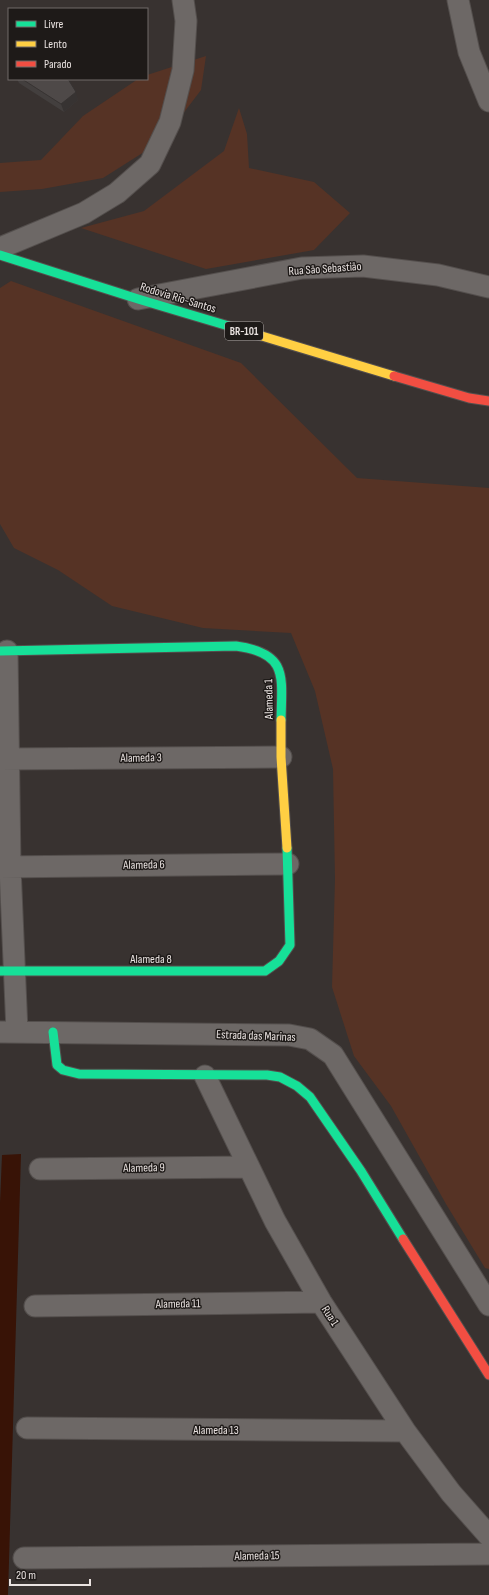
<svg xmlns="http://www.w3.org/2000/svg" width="489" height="1595" viewBox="0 0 489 1595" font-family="'Sofia Sans Condensed',sans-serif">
<rect width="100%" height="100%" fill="#383230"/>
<path fill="#563325" d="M206,56L201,90L163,140L103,178L42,189L0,192V163L41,160L83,116L138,79H147V75Z
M239,108L247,134L249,168L314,182L350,213L314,250L206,269L81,228L144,211L224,151Z
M11,281L241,363L357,478L489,488V1269L485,1268L446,1204L391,1106L354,1056L332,987L335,879L333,769L315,691L291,633L203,628L112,606L58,570L14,548L0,524V288Z"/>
<path fill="#381306" d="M21,1154L8,1595H0V1203L2,1155Z"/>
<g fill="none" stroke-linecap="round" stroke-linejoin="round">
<g stroke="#544f4d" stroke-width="23">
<path id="street" d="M458,0L469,52L489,101
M0,248L84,213L117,193L150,164L170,122L183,70L186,21L183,0
M138,299L302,268L363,266L438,275L489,287
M7,651L10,867L17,1031
M0,759L281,757
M0,867L288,864
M0,1032L289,1035L310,1039L333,1055L489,1305
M205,1076L275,1221L321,1302L405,1431L451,1493L489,1536
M40,1169L249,1167
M35,1306L321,1302
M27,1428L405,1431
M24,1558L489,1554"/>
</g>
<g stroke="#544f4d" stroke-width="11">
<path id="fast" d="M0,255L138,299L242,330
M0,651L236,646C288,653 282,676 281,720
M0,971H265L279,961L290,945L287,848
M53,1032L57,1065L63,1070L79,1074L267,1075L280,1077L297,1086L310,1097L361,1171L403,1239"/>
</g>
<g stroke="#544f4d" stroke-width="11">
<path id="slow" d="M242,330L394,376
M281,720V757L287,848"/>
</g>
<g stroke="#544f4d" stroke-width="11">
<path id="jam" d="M394,376L469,398L489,401
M403,1239L489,1375"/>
</g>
<use href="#street" stroke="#6d6866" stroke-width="21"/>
<use href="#fast" stroke="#16e098" stroke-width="9"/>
<use href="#slow" stroke="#ffcf43" stroke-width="9"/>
<use href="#jam" stroke="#f24e42" stroke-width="9"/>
</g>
<path fill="#433f3e" d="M17,79H68L78,100L64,112L19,83Z"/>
<path fill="#373332" d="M76,92L78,100L64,112L61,104Z"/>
<path fill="#4e4948" stroke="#373332" d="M22,79H68L76,92L61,104Z"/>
<g text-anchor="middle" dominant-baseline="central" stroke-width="3" stroke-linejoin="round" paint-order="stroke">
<rect fill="#1e1a18" stroke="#ada7a5" stroke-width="1" x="225" y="322" width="38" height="18" rx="3"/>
<g font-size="11" font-weight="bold" fill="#eae3e1">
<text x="244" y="331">BR-101</text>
</g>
<g font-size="12" fill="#eae3e1" stroke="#1e1a18">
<text transform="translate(325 269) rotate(-4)">Rua São Sebastião</text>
<text transform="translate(178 298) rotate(17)">Rodovia Rio-Santos</text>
<text transform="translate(269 699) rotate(-91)">Alameda 1</text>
<text transform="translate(141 758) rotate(-1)">Alameda 3</text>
<text transform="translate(144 865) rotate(-1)">Alameda 6</text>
<text x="151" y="959">Alameda 8</text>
<text transform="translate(256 1036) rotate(2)">Estrada das Marinas</text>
<text transform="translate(144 1168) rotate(-1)">Alameda 9</text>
<text transform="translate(178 1304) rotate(-1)">Alameda 11</text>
<text transform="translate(330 1316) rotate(57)">Rua 1</text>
<text x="216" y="1430">Alameda 13</text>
<text transform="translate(257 1556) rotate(-1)">Alameda 15</text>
</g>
</g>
<rect x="8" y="8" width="140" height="72" fill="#1e1a18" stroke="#706a68"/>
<rect x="16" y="21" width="20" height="6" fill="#16e098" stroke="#706a68"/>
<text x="44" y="28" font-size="12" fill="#eae3e1">Livre</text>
<rect x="16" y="41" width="20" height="6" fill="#ffcf43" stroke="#706a68"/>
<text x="44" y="48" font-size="12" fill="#eae3e1">Lento</text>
<rect x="16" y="61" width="20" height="6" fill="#f24e42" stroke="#706a68"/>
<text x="44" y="68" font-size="12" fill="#eae3e1">Parado</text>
<path d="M10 1579v6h80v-6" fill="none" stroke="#eae3e1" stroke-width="2"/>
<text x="16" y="1579" font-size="12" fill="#eae3e1" stroke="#1e1a18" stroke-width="3" paint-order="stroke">20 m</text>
</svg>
